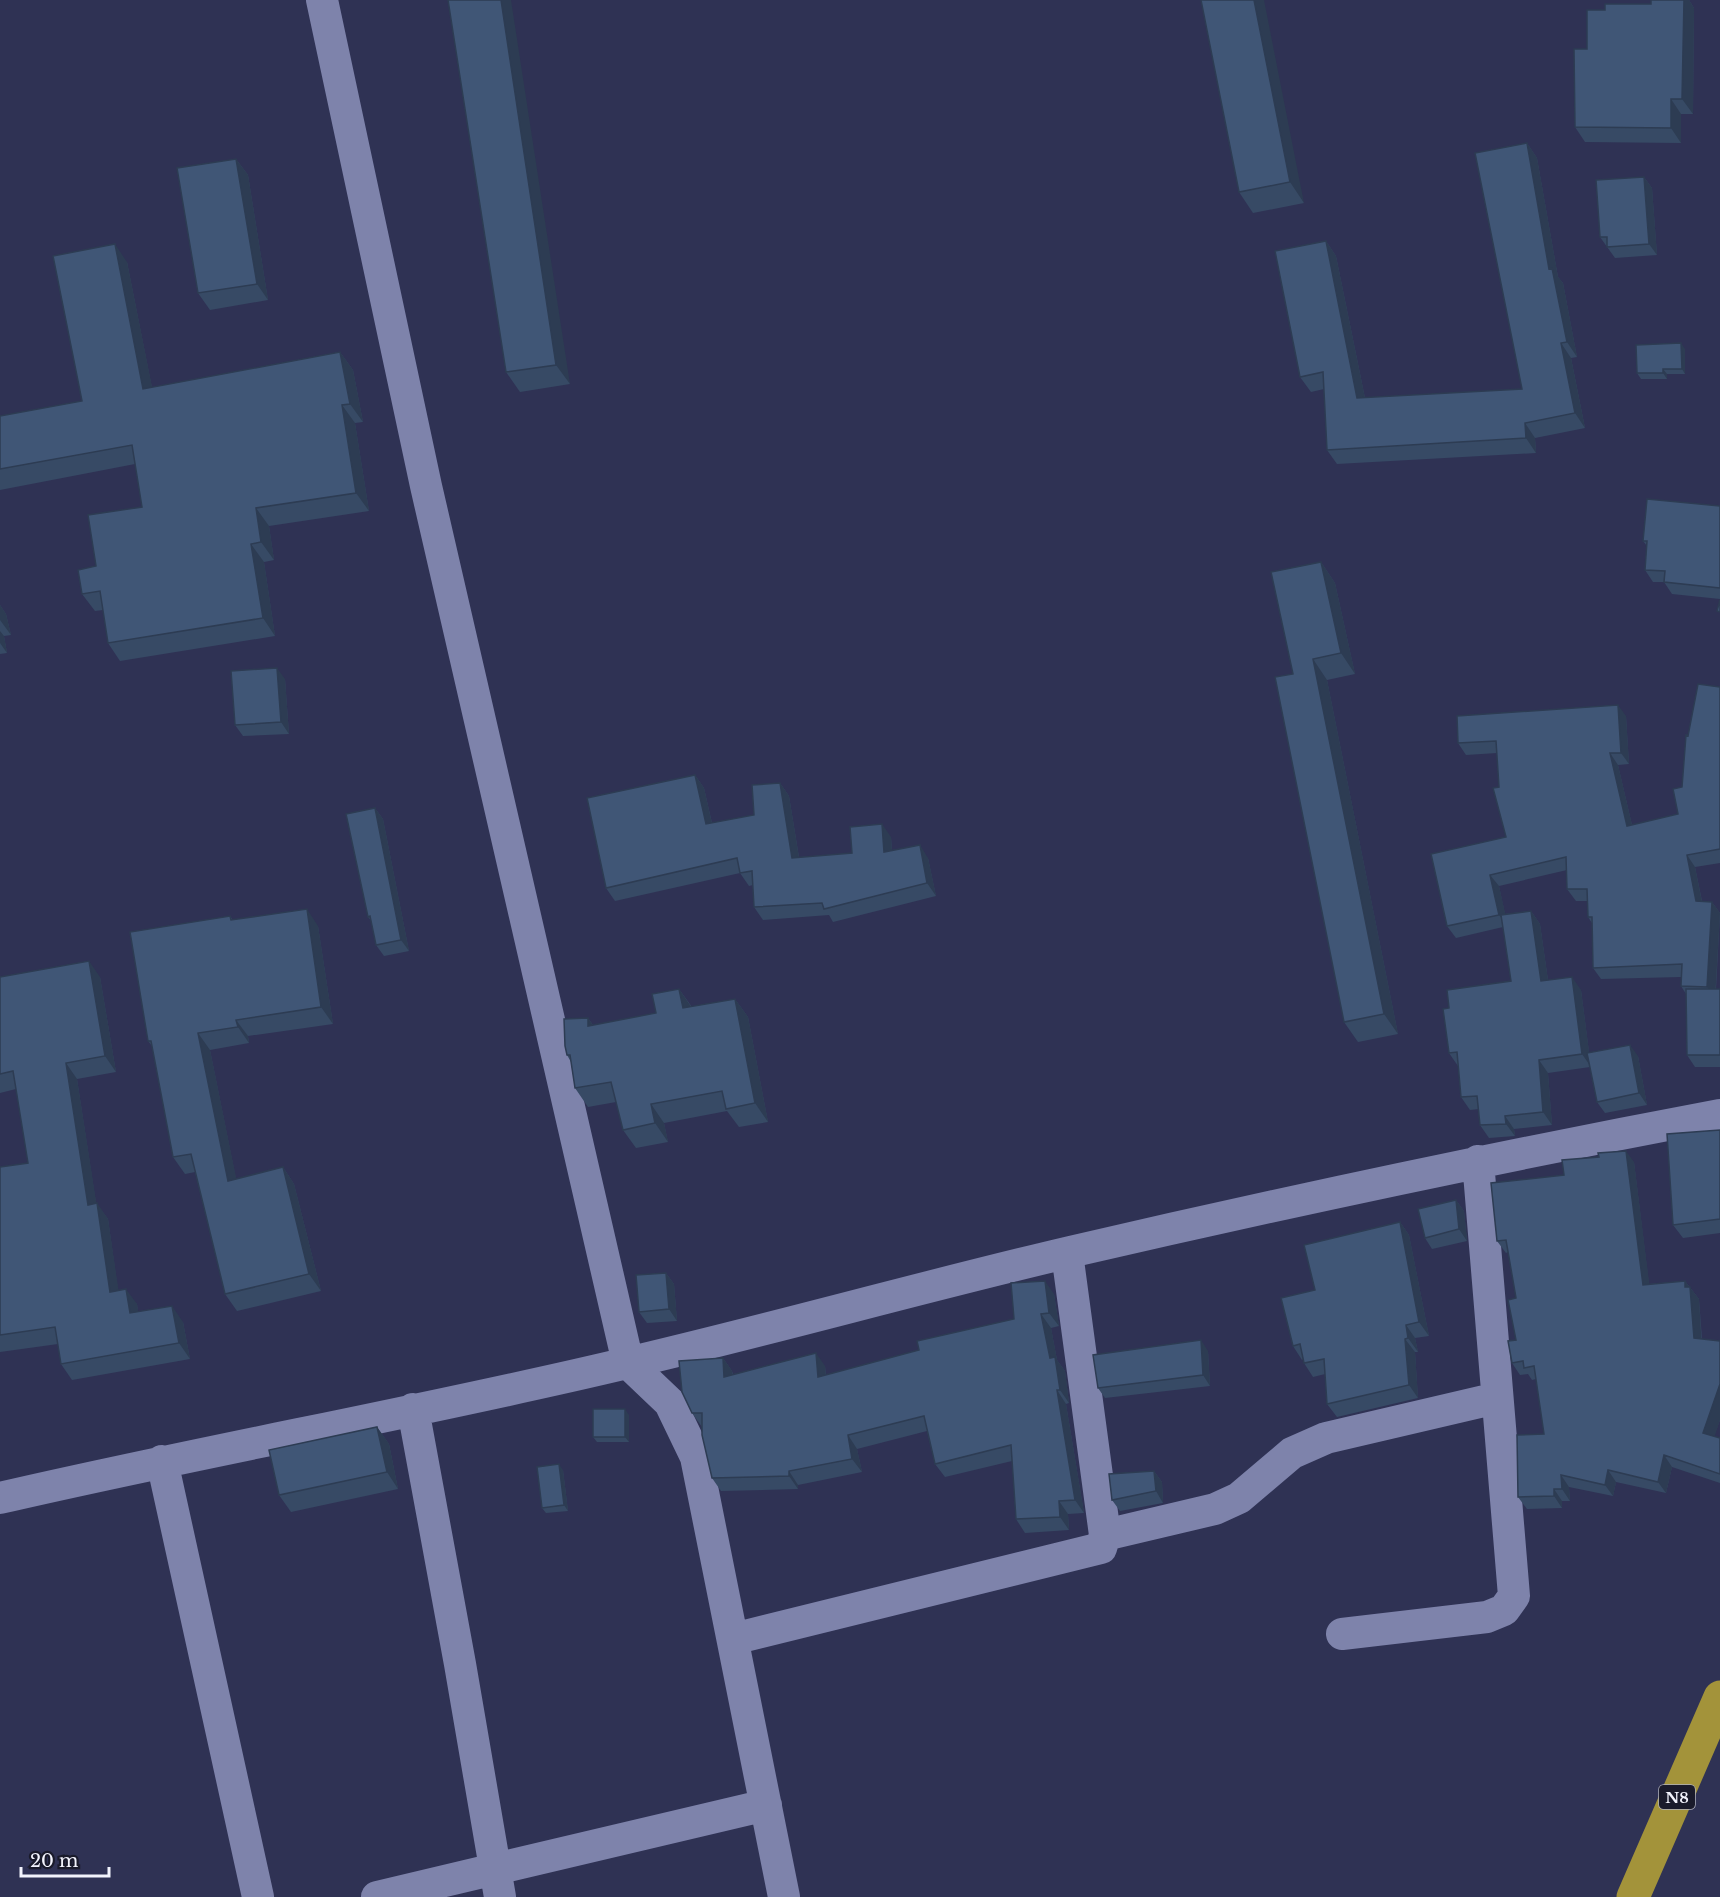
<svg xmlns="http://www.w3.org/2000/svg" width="1720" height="1897" viewBox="0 0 1720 1897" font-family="'Libre Baskerville',serif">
<rect width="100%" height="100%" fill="#2f3254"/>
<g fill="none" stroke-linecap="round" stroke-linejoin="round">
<path stroke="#7e83ab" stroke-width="32" d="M322,0L426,486L628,1363L670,1403L696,1457L784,1897
M413,1409L460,1664L500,1897
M162,1461L258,1897
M0,1498C207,1450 417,1413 623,1364C773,1329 921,1287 1070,1252C1286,1202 1502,1156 1720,1115
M1105,1535L1215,1509L1239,1498L1292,1453L1326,1438L1497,1398
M1342,1634L1487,1617L1504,1610L1514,1596L1478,1161
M733,1639L1101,1548L1105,1535L1067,1253
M377,1897L766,1805"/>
<path stroke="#a3933a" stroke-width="33" d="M1633,1897L1720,1697"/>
</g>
<path fill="#374a65" d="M448,0L570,384L520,392L506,372Z
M1201,0L1304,203L1253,213L1239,192Z
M1651,0H1689L1694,8L1693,114H1681V143L1585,142L1575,127L1587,49L1605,10L1651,4Z
M1527,143L1537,158L1558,277L1563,283L1577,357L1571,358L1585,428L1535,438L1536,453L1337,464L1327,450L1324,389L1311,392L1300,377L1326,241L1336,256L1365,398L1522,389Z
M236,159L248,175L268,300L210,310L198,293Z
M1644,177L1652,188L1657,255L1615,258L1600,237Z
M127,262L152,388L340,352L353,370L363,422L355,423L369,511L269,526L274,560L264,562L275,636L120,661L108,643L103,610L95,611L82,594L96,566L142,507L135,464L0,490V416L82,401Z
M1685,349V374H1667V379H1641L1637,373Z
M1720,506V599L1672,594L1664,582H1653L1645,570L1647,546L1643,541Z
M1321,562L1335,583L1355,674L1327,680L1398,1034L1358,1042L1344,1022L1293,674Z
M0,605L6,614L11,635L4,636L7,653L0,654Z
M285,679L289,734L243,736L235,725Z
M1720,687V863L1695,867L1702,901L1712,902L1720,913L1716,989H1720V1067H1695L1687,1055L1686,994L1681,986V977L1601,979L1593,968L1592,923L1588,917L1587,901H1576L1567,889V870L1499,886L1505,914L1531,911L1540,924L1548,980L1581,990L1589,1052L1638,1056L1647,1105L1605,1113L1597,1102L1590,1067L1548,1073L1552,1125L1514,1129L1515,1136L1489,1138L1480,1125L1479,1109L1470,1110L1461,1097L1458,1066L1449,1053V1008L1511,981L1503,927L1456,938L1447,926L1506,837L1499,787L1497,753L1466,755L1458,743L1626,716L1629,764L1618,765L1632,825L1678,814L1682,787L1688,736Z
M695,775L704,788L712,823L754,815L780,783L789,796L799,857L852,853L891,837L892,850L928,858L936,896L833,922L829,915L763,920L754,907L753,885L749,886L740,873L615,901L606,888Z
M375,808L383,819L409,951L384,956L376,945L372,922L368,917Z
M230,916L233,920L318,926L333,1024L248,1036L249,1043L210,1050L236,1179L283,1167L294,1184L321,1291L237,1311L225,1294L195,1172L185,1174L173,1157L152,1046L148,1041Z
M0,977H100L116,1072L77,1079L96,1203L108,1219L118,1290L137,1304L138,1312L183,1322L190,1359L72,1380L61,1364L58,1344L0,1352V1167L28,1163L16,1089L0,1093Z
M679,989L692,1007L735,999L748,1017L768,1122L739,1127L727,1111L664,1123L668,1142L636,1148L623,1130L616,1102L588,1107L575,1088L571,1062L567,1055L588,1018L593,1025L656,1013Z
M1720,1130V1233L1683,1238L1673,1225Z
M1634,1162L1649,1284L1685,1281L1699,1299L1702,1339L1720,1341V1420L1714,1436L1720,1438V1483L1672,1467L1666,1493L1616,1482L1613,1496L1569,1487L1570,1501H1562V1508L1527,1509L1518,1497L1544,1434L1536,1379L1532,1380L1528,1374L1520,1375L1512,1363L1516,1340V1298L1508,1252L1506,1253L1497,1241L1564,1175Z
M1456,1200L1464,1211L1467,1241L1432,1249L1425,1238Z
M1400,1222L1409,1235L1429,1336L1415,1338L1418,1352H1415L1418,1398L1337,1417L1327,1404L1325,1374L1313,1377L1304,1363L1303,1359L1302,1360L1293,1346L1315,1290Z
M666,1273L674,1284L677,1321L647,1323L639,1312Z
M1054,1294L1059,1326L1051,1328L1057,1360L1065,1371L1069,1403L1066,1404L1084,1513L1068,1514L1069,1530L1025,1533L1016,1519L1012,1461L945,1477L935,1464L927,1431L857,1449L862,1472L798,1485V1489L721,1491L712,1478L702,1427L692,1413L723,1358L732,1371L733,1374L825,1366L826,1375L919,1350L1014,1319Z
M1208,1351L1210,1386L1105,1398L1098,1388Z
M629,1415V1442H597L593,1437Z
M377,1427L389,1444L398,1489L291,1512L279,1495Z
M563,1470L568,1511L546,1513L542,1508Z
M1154,1471L1162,1482L1163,1503L1120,1511L1112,1500Z"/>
<path fill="#2d3c53" d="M501,0H511L570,384L556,365Z
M1254,0H1264L1304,203L1290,182Z
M1682,0H1689L1694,8L1693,114L1682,99Z
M1671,99L1681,114V143L1671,128Z
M1527,143L1537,158L1558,277L1563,283L1577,357L1567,342L1549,269Z
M236,159L248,175L268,300L257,284Z
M1644,177L1652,188L1657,255L1649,244Z
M1326,241L1336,256L1368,413L1357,398Z
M115,244L127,262L156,407L143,389Z
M1561,343L1571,358L1585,428L1575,413Z
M1681,343L1685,349V374L1682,369Z
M340,352L353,370L363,422L350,404Z
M1663,369L1667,374V379L1663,373Z
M342,405L355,423L369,511L356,493Z
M1525,423L1535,438L1536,453L1526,438Z
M256,508L269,526L274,560L261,542Z
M251,544L264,562L275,636L263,618Z
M1321,562L1335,583L1355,674L1341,653Z
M0,605L6,614L11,635L0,620Z
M0,631L4,636L7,653L0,643Z
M1313,659L1327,680L1398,1034L1384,1014Z
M277,668L285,679L289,734L281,722Z
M1618,705L1626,716L1629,764L1621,753Z
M1610,753L1618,765L1635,838L1627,826Z
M695,775L704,788L715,837L706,824Z
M780,783L789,796L801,870L792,858Z
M375,808L383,819L409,951L401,940Z
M882,824L891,837L893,865L884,852Z
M920,845L928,858L936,896L927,883Z
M1687,855L1695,867L1704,912L1696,901Z
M1490,875L1499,886L1508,926L1499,915Z
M1712,902L1720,913L1715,999L1707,987Z
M307,909L318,926L333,1024L321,1007Z
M1531,911L1540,924L1550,994L1541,981Z
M89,961L100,977L116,1072L105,1056Z
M1572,977L1581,990L1591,1067L1582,1054Z
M679,989L692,1008H683Z
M735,999L748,1017L768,1122L755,1103Z
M588,1018L601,1037L588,1026Z
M236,1020L248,1036L249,1043L238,1027Z
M198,1033L210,1050L240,1197L228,1181Z
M1630,1045L1638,1056L1647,1105L1639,1093Z
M1539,1060L1548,1073L1552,1125L1543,1112Z
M66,1063L77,1079L99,1220L88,1205Z
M651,1104L664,1123L668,1142L655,1123Z
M1505,1116L1514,1129L1515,1136L1506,1124Z
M1626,1151L1634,1162L1651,1297L1643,1285Z
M283,1167L294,1184L321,1291L309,1274Z
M1456,1200L1464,1211L1467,1241L1459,1229Z
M97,1203L108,1219L121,1307L110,1292Z
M1400,1222L1409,1235L1429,1336L1419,1322Z
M666,1273L674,1284L677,1321L669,1309Z
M1045,1281L1054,1294L1059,1326L1049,1313Z
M1685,1281L1699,1299L1702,1350L1694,1338L1685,1287Z
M126,1289L137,1304L141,1329L130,1313Z
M172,1306L183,1322L190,1359L179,1343Z
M1041,1314L1051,1328L1057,1360L1065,1371L1069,1403L1060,1390L1050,1358Z
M1406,1325L1415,1338L1418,1352L1408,1338Z
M1405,1339L1415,1352L1418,1398L1409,1385Z
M1201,1340L1208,1351L1210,1386L1203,1375Z
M816,1353L825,1366L827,1390L818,1377Z
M723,1358L732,1371L734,1390L724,1377Z
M1720,1384V1420L1712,1444L1703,1433Z
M1057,1390L1066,1404L1084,1513L1075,1500Z
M625,1409L629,1415V1442L625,1437Z
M377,1427L389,1444L398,1489L387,1472Z
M848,1435L857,1449L862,1472L852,1459Z
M1664,1455L1672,1467L1666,1493L1658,1482Z
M559,1464L563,1470L568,1511L564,1505Z
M1608,1470L1616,1482L1613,1496L1605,1485Z
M789,1471L798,1485V1489L789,1476Z
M1154,1471L1162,1482L1163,1503L1156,1491Z
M1561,1475L1569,1487L1570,1501L1562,1489Z
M1554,1489L1562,1501V1508L1554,1496Z
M1059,1501L1068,1514L1069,1530L1060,1517Z"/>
<path fill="#405676" stroke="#2d3c53" stroke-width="1.5" d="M448,0H501L556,365L506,372Z
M1201,0H1254L1290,182L1239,192Z
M1651,0H1684L1682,99H1671V128L1575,127L1574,49H1587V10H1605V4H1651Z
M1527,143L1549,269L1552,268L1567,342L1561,343L1575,413L1525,423L1526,438L1327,450L1323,372L1300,377L1275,251L1326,241L1357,398L1522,389L1475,153Z
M236,159L257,284L198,293L177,168Z
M1644,177L1649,244L1607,247V237H1600L1596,180Z
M115,244L143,389L340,352L350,404L342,405L356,493L256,508L261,542L251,544L263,618L108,643L100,591L82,594L78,570L96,566L88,515L142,507L132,445L0,469V416L82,401L53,256Z
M1681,343L1682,369H1663V373H1637L1636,345Z
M1647,499L1720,506V588L1664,582L1665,571L1645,570L1647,541H1643Z
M1321,562L1341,653L1313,659L1384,1014L1344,1022L1275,677L1293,674L1271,572Z
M1720,600V612L1717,611Z
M277,668L281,722L235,725L231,671Z
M1698,684L1720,687V849L1687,855L1696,901L1712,902L1707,987L1681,986L1682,964L1593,968L1592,917H1588L1587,889H1567L1566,857L1490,875L1499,915L1447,926L1431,854L1506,837L1493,788L1499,787L1496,741L1458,743L1457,716L1618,705L1621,753H1610L1627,826L1678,814L1673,789L1682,787L1686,735L1688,736Z
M695,775L706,824L754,815L752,785L780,783L792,858L852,853L850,827L882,824L884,852L920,845L927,883L824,909L822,903L754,907L752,871L740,873L737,858L606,888L587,798Z
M375,808L401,940L376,945L370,916L368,917L346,814Z
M307,909L321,1007L236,1020L238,1027L198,1033L228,1181L283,1167L309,1274L225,1294L191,1154L173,1157L151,1041H148L130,932L230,916L231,920Z
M1531,911L1541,981L1572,977L1582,1054L1539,1060L1543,1112L1505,1116L1506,1124L1480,1125L1477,1096L1461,1097L1457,1052L1449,1053L1443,1009L1449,1008L1447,990L1511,981L1501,915Z
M89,961L105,1056L66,1063L88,1205L97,1203L110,1292L126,1289L130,1313L172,1306L179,1343L61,1364L55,1327L0,1335V1167L28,1163L13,1071L0,1074V977Z
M679,989L683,1008L735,999L755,1103L726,1109L722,1091L651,1104L655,1123L623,1130L611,1082L575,1088L570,1055H567L565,1046L564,1019L588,1018V1026L656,1013L652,994Z
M1686,989H1720V1055H1687Z
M1630,1045L1639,1093L1597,1102L1587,1053Z
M1720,1130V1219L1673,1225L1667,1134Z
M1626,1151L1643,1285L1685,1281V1287H1690L1694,1338L1720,1341V1384L1703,1433L1720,1438V1474L1664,1455L1658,1482L1608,1470L1605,1485L1561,1475L1562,1489H1554V1496L1518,1497L1517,1435L1544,1434L1534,1366L1524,1368L1523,1361L1512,1363L1508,1341L1516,1340L1508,1300L1516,1298L1506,1240L1497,1241L1491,1183L1564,1175L1562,1160L1599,1157L1598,1153Z
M1456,1200L1459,1229L1425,1238L1418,1209Z
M1400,1222L1419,1322L1406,1325L1408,1338L1405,1339L1409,1385L1327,1404L1324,1359L1304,1363L1300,1344L1293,1346L1281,1298L1315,1290L1304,1245Z
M666,1273L669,1309L639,1312L636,1275Z
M1045,1281L1049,1313L1041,1314L1050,1358L1055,1357L1060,1390H1057L1075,1500L1059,1501L1060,1517L1016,1519L1011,1445L935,1464L924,1416L848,1435L852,1459L789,1471V1476L712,1478L702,1435V1413H692L682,1392L679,1361L723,1358L724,1377L816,1353L818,1377L919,1350L917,1341L1014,1319L1011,1283Z
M1201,1340L1203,1375L1098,1388L1093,1355Z
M593,1409H625V1437H593Z
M377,1427L387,1472L279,1495L269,1450Z
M559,1464L564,1505L542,1508L537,1467Z
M1154,1471L1156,1491L1112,1500L1109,1474Z"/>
<g text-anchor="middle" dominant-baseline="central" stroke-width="6" stroke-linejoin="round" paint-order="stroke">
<rect fill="#1a1b2b" stroke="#b1b2bd" stroke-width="1.5" x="1659" y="1785" width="36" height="24" rx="4.5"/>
<g font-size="15" font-weight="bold" fill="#f2f3fc">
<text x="1677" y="1797">N8</text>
</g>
</g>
<path d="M21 1867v9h88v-9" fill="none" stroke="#f2f3fc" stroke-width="3"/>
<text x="30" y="1867" font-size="18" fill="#f2f3fc" stroke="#1a1b2b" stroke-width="4.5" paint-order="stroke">20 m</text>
</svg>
